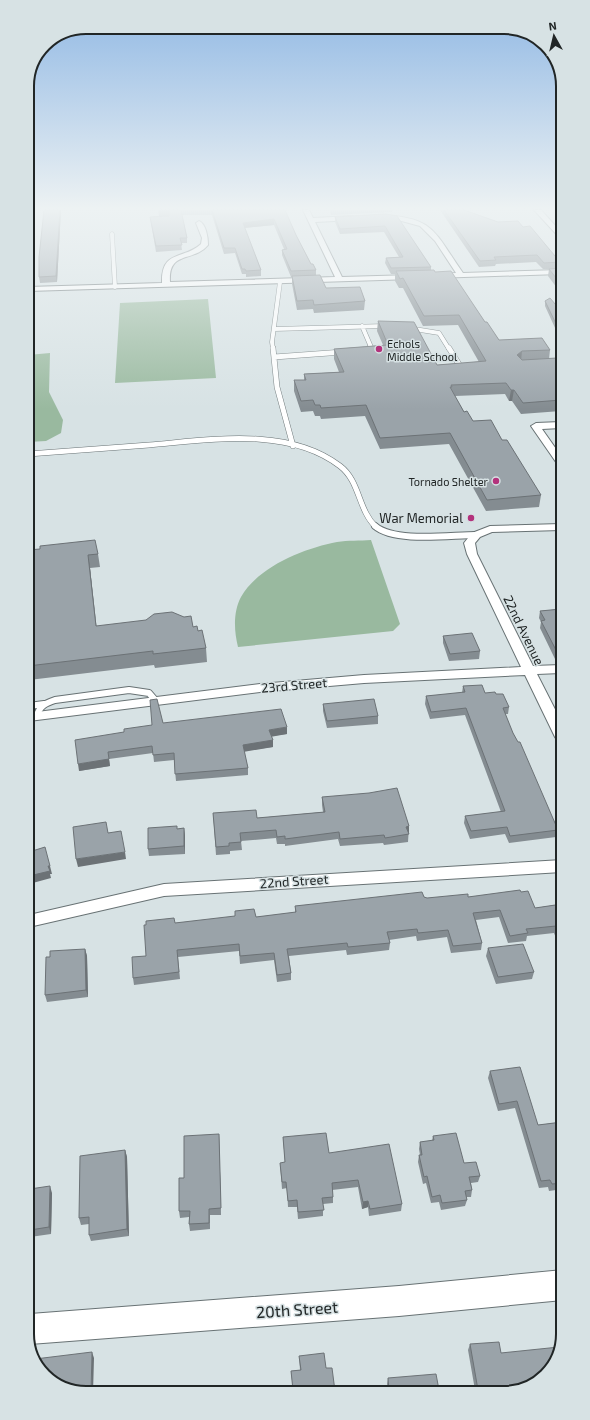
<svg xmlns="http://www.w3.org/2000/svg" width="590" height="1420" viewBox="0 0 590 1420" font-family="'Exo 2',sans-serif">
<rect width="100%" height="100%" fill="#d7e2e4"/>
<path fill="#99b99f" d="M208,299L216,378L115,383L120,303Z
M50,353L49,392L63,420L61,433L46,441L28,442V355Z
M371,540L400,624L393,631L238,647C234,631 233,612 241,597C259,566 305,548 337,542C348,540 360,541 371,540Z"/>
<g fill="none" stroke-linecap="round" stroke-linejoin="round">
<g stroke="#687274" stroke-width="5">
<path id="lane-far2" d="M112,234L115,287
M362,326L371,347L368,349
M408,328L439,333L449,349
M274,329L385,326
M273,349L272,342L280,282"/>
</g>
<g stroke="#687274" stroke-width="6">
<path id="lane-far1" d="M273,348L277,387L293,446
M449,348L460,366
M366,351L369,348
M274,357L343,352
M28,454C68,451 108,448 149,445C209,440 288,426 340,466C360,481 358,510 376,527"/>
</g>
<g stroke="#687274" stroke-width="8">
<path id="lane" d="M375,526C395,543 450,535 476,535
M29,706L44,704
M37,716C39,706 46,703 55,700L129,690L149,693L155,700"/>
</g>
<g stroke="#687274" stroke-width="2">
<path id="street" d="M303,210H309L313,218L353,216L356,218L353,220L315,222L342,277L413,275L417,277L413,279L28,291V287L162,283C161,249 184,260 201,244L202,238L196,223L199,221C206,224 208,237 208,245C193,263 168,250 170,282L335,277Z
M534,210H541L560,231V237L558,236Z
M380,215C435,217 434,232 463,273L560,270V274L433,278V274H436L456,273L435,241L420,226L398,220L378,218V216Z
M561,422V428L542,429L561,456V466L558,465L531,426L536,423Z
M561,524V530L492,532L480,537L475,543L477,554L533,666L561,665V673L537,674L562,723V741L557,740L555,737L525,675L364,683L260,692L29,721V713L260,684L364,675L521,667L467,554L464,543L472,533L490,526Z
M562,860V872L164,896L29,927V915L164,884Z"/>
</g>
<g stroke="#687274" stroke-width="2">
<path id="secondary" d="M563,1270V1300L399,1316L30,1344V1314L399,1286Z"/>
</g>
<use href="#lane-far2" stroke="#fff" stroke-width="4"/>
<use href="#lane-far1" stroke="#fff" stroke-width="5"/>
<use href="#lane" stroke="#fff" stroke-width="6"/>
<use href="#street" fill="#fff" fill-rule="evenodd"/>
<use href="#secondary" fill="#fff" fill-rule="evenodd"/>
</g>
<path fill="#848c91" d="M61,210L57,282L40,283L39,277Z
M158,210H285L296,235L311,264L316,270V275L326,288L365,301L364,310L314,313L313,309L297,310L292,284V277H291L282,255V250L284,249L274,225L244,228L261,270V276L246,277V274H242L235,253L224,254L212,215H182L187,238V243H181L182,250L156,252L150,217L159,216Z
M320,210H392V212L331,215L330,210Z
M440,210H464L498,222L523,227L560,261V292L548,276L549,269H543L536,262L496,264L495,266L479,267Z
M386,214L431,267V270L435,272L485,322L499,340L550,350L549,359L561,363V411L521,414L512,401H509L505,394L455,396L464,412L473,421L502,440L541,495L539,507L486,511L449,444L380,449L365,416L321,419L320,416H315L313,411L301,412L294,391V380H304V374L339,372L334,359V349L383,345L377,331L378,321L437,365L479,362L458,325L423,326L403,288H399L395,281V274H391L385,263L386,258L399,257L384,232L340,234L335,222V217Z
M545,301L561,311V341L545,306Z
M28,550L98,554L100,567L90,568L96,626L193,627L198,631L206,648L207,662L155,668L154,665L29,680Z
M561,609V659H555L540,628L541,622L539,618L540,611Z
M443,636L480,651L479,659L449,661L443,643Z
M463,686L485,693L496,694L509,707L508,714H505L513,733L558,830L556,837L509,843L505,834L470,839L464,823L465,816L501,812L465,715L430,719L425,704L426,696L462,693Z
M323,704L378,716V724L327,728L323,711Z
M163,723L287,734L271,736L273,740V747L244,751L248,768V775L176,781L174,760L154,762L153,753L109,759L110,766L79,771L124,732Z
M322,797L409,826L408,842L384,845L383,843L340,846L338,839L285,846V844H277L276,838L241,841L242,850L230,851V854L216,855L213,813L257,818L323,812L322,805Z
M184,828L185,836V854L149,856L148,849L177,829Z
M521,892L535,908L562,904V903V947L560,948L554,933L527,936L526,941L508,943L499,917L476,920L482,943L481,950L451,953L447,937L417,941L416,936L389,940L390,943L389,950L347,955L346,950L289,956L291,973V980L277,982L274,960L240,964L239,951L178,957L180,979L134,985L133,978L146,956L175,923L256,917L295,913V906L424,897L427,898L468,897Z
M488,948L534,972L532,979L496,984L486,956Z
M85,949L87,956L88,997L47,1002L45,995L50,957Z
M490,1071L538,1125L562,1122L563,1189L549,1191L548,1187L539,1188L515,1108L498,1111L488,1078Z
M219,1134L221,1215H210V1229L190,1231L189,1224V1217L180,1218L179,1211L184,1178Z
M433,1136L464,1163L480,1176L478,1182L471,1183L472,1190L471,1197H466L467,1200L465,1206L441,1210L439,1202L431,1203L426,1183L423,1184L418,1162L419,1155H420L419,1149L420,1142L432,1141Z
M283,1137L329,1153L402,1204L401,1211L369,1216L368,1207L362,1209L358,1187L332,1190L333,1197V1203L323,1204V1216L298,1219L297,1207H288L287,1188L282,1189L280,1163H285Z
M125,1150L127,1157L129,1236L91,1241L89,1235V1224L81,1225L79,1218Z
M30,1189L52,1193L51,1234L30,1237Z
M470,1344L501,1353L551,1370L523,1390H475L468,1350Z
M299,1356L326,1368L293,1390L291,1371L300,1370Z
M388,1378L439,1390L388,1391L387,1384Z"/>
<path fill="#6c7276" d="M60,210H61L57,282L56,276Z
M169,210V216H159V211Z
M274,219V225L243,228V223Z
M522,351L521,362L517,355Z
M511,390H514L512,401H509Z
M88,555L90,568L98,640L96,626Z
M287,727V734L270,737L269,730Z
M273,740V747L243,752V745Z
M109,759L110,766L79,771L78,764Z
M409,826V834L406,827Z
M184,828L185,836V854L184,846Z
M125,852L126,859L78,867L76,859Z
M48,866H50L52,874H50L51,878L29,884V876Z
M85,949L87,956L88,997L86,990Z
M219,1134V1141L221,1215V1208Z
M125,1150L127,1157L129,1236L127,1229Z
M50,1186L52,1193L51,1234L49,1227Z
M368,1201V1207L362,1209L363,1202Z
M92,1352L94,1358L93,1393H91Z"/>
<path fill="#9aa3a9" stroke="#6c7276" d="M44,210H60L56,276L39,277V257Z
M159,210H181L187,238H180L182,245L156,246L150,217L169,216V210L159,211Z
M212,210H285L296,235L311,264H313L316,270L291,271L282,250L287,249L274,219L243,223L261,270L246,271L245,269H242L235,248H224Z
M444,210H464L498,222L518,221L523,227L530,226L560,262L544,263L537,255L494,257L496,260L480,261Z
M386,214L397,216L431,267L391,268L386,258L403,257L385,226L340,229L335,217Z
M560,268V283L549,269Z
M434,270L435,272L451,271L485,322H487L499,340L542,338L550,350L522,351L517,355L522,360L557,358L561,363V400L523,403L514,390H511L506,383L451,385L452,387H450L464,412L467,411L473,421L491,420L502,440H507L541,495L487,500L450,433L380,438L366,405L321,408L320,405H315L313,400L301,401L294,380H306L304,374L344,372L334,349L388,345L378,321L414,322L437,365L486,361L459,315L424,316L403,278L400,279L396,271Z
M320,275L326,288L360,287L365,301L314,305L313,300L297,301L292,276Z
M550,298L561,311V334L545,301Z
M95,540L98,554L88,555L96,626L146,620L154,614L172,612L184,617L191,616L193,627L197,626L198,631L202,630L206,648L153,654V651L28,666V550L40,549V546Z
M561,609V651L557,652L541,621L545,620L540,611Z
M472,633L480,651L450,654L443,636Z
M482,685L485,693L495,692L496,694H503L509,707L503,708L513,733L518,742H520L558,830L510,836L507,827L471,831L465,816L505,811L466,708L431,712L426,696L465,692L463,686Z
M157,699L163,723L281,709L287,727L269,730L273,740L243,745L248,768L175,774L174,753L153,755L152,746L108,752L109,759L78,764L75,740L124,732V729L152,725L150,700Z
M374,699L378,716L327,721L323,704Z
M397,788L409,826L406,827L409,834L385,838L384,835L340,839L339,832L285,839V836L277,837L276,830L240,833L241,842L229,843V846L216,847L213,813L256,810L257,818L325,812L322,797L369,793Z
M106,822L108,833L121,831L125,852L76,859L73,827Z
M177,826V829L184,828V846L148,849V828Z
M45,847L50,866H48L50,871L29,876V852Z
M520,890L521,892L528,891L535,908L562,904V940L556,926L526,929L528,933L510,936L500,910L473,913L482,943L453,946L448,930L418,933L417,929L387,932L390,943L348,947L347,943L287,949L291,973L277,975L274,953L240,956L239,944L177,950L179,972L133,978L132,957L146,956L144,925H146V921L174,918L175,923L235,916V911L254,909L256,917L296,912L295,906L422,892L424,897L427,898L468,894V897Z
M523,944L534,972L498,977L488,948Z
M85,949L86,990L45,995L46,957H50V951Z
M520,1067L538,1125L562,1122L563,1183L552,1184L550,1180L541,1181L517,1101L499,1104L490,1071Z
M326,1133L329,1153L389,1144L402,1204L370,1209L368,1201L363,1202L358,1180L332,1183L333,1197L322,1198L324,1210L298,1212L297,1200L288,1201L286,1182H282L280,1163L285,1162L283,1137Z
M456,1133L464,1163L476,1162L480,1176L469,1177L472,1190L465,1191L467,1200L442,1203L440,1195L432,1197L427,1176L424,1177L419,1155H422L420,1142L434,1140L433,1136Z
M219,1134L221,1208L209,1209V1223L189,1224L190,1211H179V1178H184V1136Z
M125,1150L127,1229L89,1235V1217L79,1218L80,1156Z
M50,1186L49,1227L30,1230V1189Z
M499,1342L501,1353L559,1347L551,1370L534,1382L524,1383L525,1388L523,1390H478L470,1344Z
M92,1352L91,1393H82L50,1381L35,1359Z
M324,1353L326,1368H332L335,1391H288L293,1390L291,1371L301,1370L299,1356Z
M436,1374L439,1390L389,1391L388,1378Z
M260,1390V1392H232Z"/>
<linearGradient id="sky" x2="0" y2="1"><stop stop-color="#90b8e4"/><stop offset="0.51" stop-color="#edf2f3"/><stop offset="1" stop-color="#edf2f3" stop-opacity="0"/></linearGradient>
<rect width="590" height="409" fill="url(#sky)"/>
<g fill="#b3327c" stroke="#d7e2e4" stroke-width="1.5">
<circle cx="379" cy="349" r="4"/>
<circle cx="496" cy="481" r="4"/>
<circle cx="471" cy="518" r="4"/>
</g>
<g text-anchor="middle" dominant-baseline="central" stroke-width="3" stroke-linejoin="round" paint-order="stroke">
<g font-size="11" fill="#212626" stroke="#d7e2e4" text-anchor="start">
<text x="387" y="343">Echols<tspan x="387" dy="13">Middle School</tspan></text>
<text x="488" y="481" text-anchor="end">Tornado Shelter</text>
</g>
<g font-size="13" fill="#212626" stroke="#d7e2e4" text-anchor="end">
<text x="463" y="518">War Memorial</text>
</g>
<g font-size="13" fill="#212626" stroke="#d7e2e4">
<text transform="translate(524 630) rotate(64)">22nd Avenue</text>
<text transform="translate(294 685) rotate(-5)">23rd Street</text>
<text transform="translate(294 881) rotate(-4)">22nd Street</text>
</g>
<g font-size="16" fill="#212626" stroke="#d7e2e4">
<text transform="translate(297 1309) rotate(-4)">20th Street</text>
</g>
</g>
<path d="M0 0H590V1420H0ZM86 34H504A52 52 0 0 1 556 86V1334A52 52 0 0 1 504 1386H86A52 52 0 0 1 34 1334V86A52 52 0 0 1 86 34Z" fill="#d7e2e4" fill-rule="evenodd"/>
<path fill="none" stroke="#212626" stroke-width="2" d="M86 34H504A52 52 0 0 1 556 86V1334A52 52 0 0 1 504 1386H86A52 52 0 0 1 34 1334V86A52 52 0 0 1 86 34Z"/>
<g transform="translate(554 36) rotate(352)" stroke="#d7e2e4" stroke-width="3" paint-order="stroke">
<path d="M0-3L7 15L0 10L-7 15Z" fill="#212626"/>
<text y="-6" font-size="11" font-weight="bold" text-anchor="middle" fill="#212626">N</text>
</g>
</svg>
